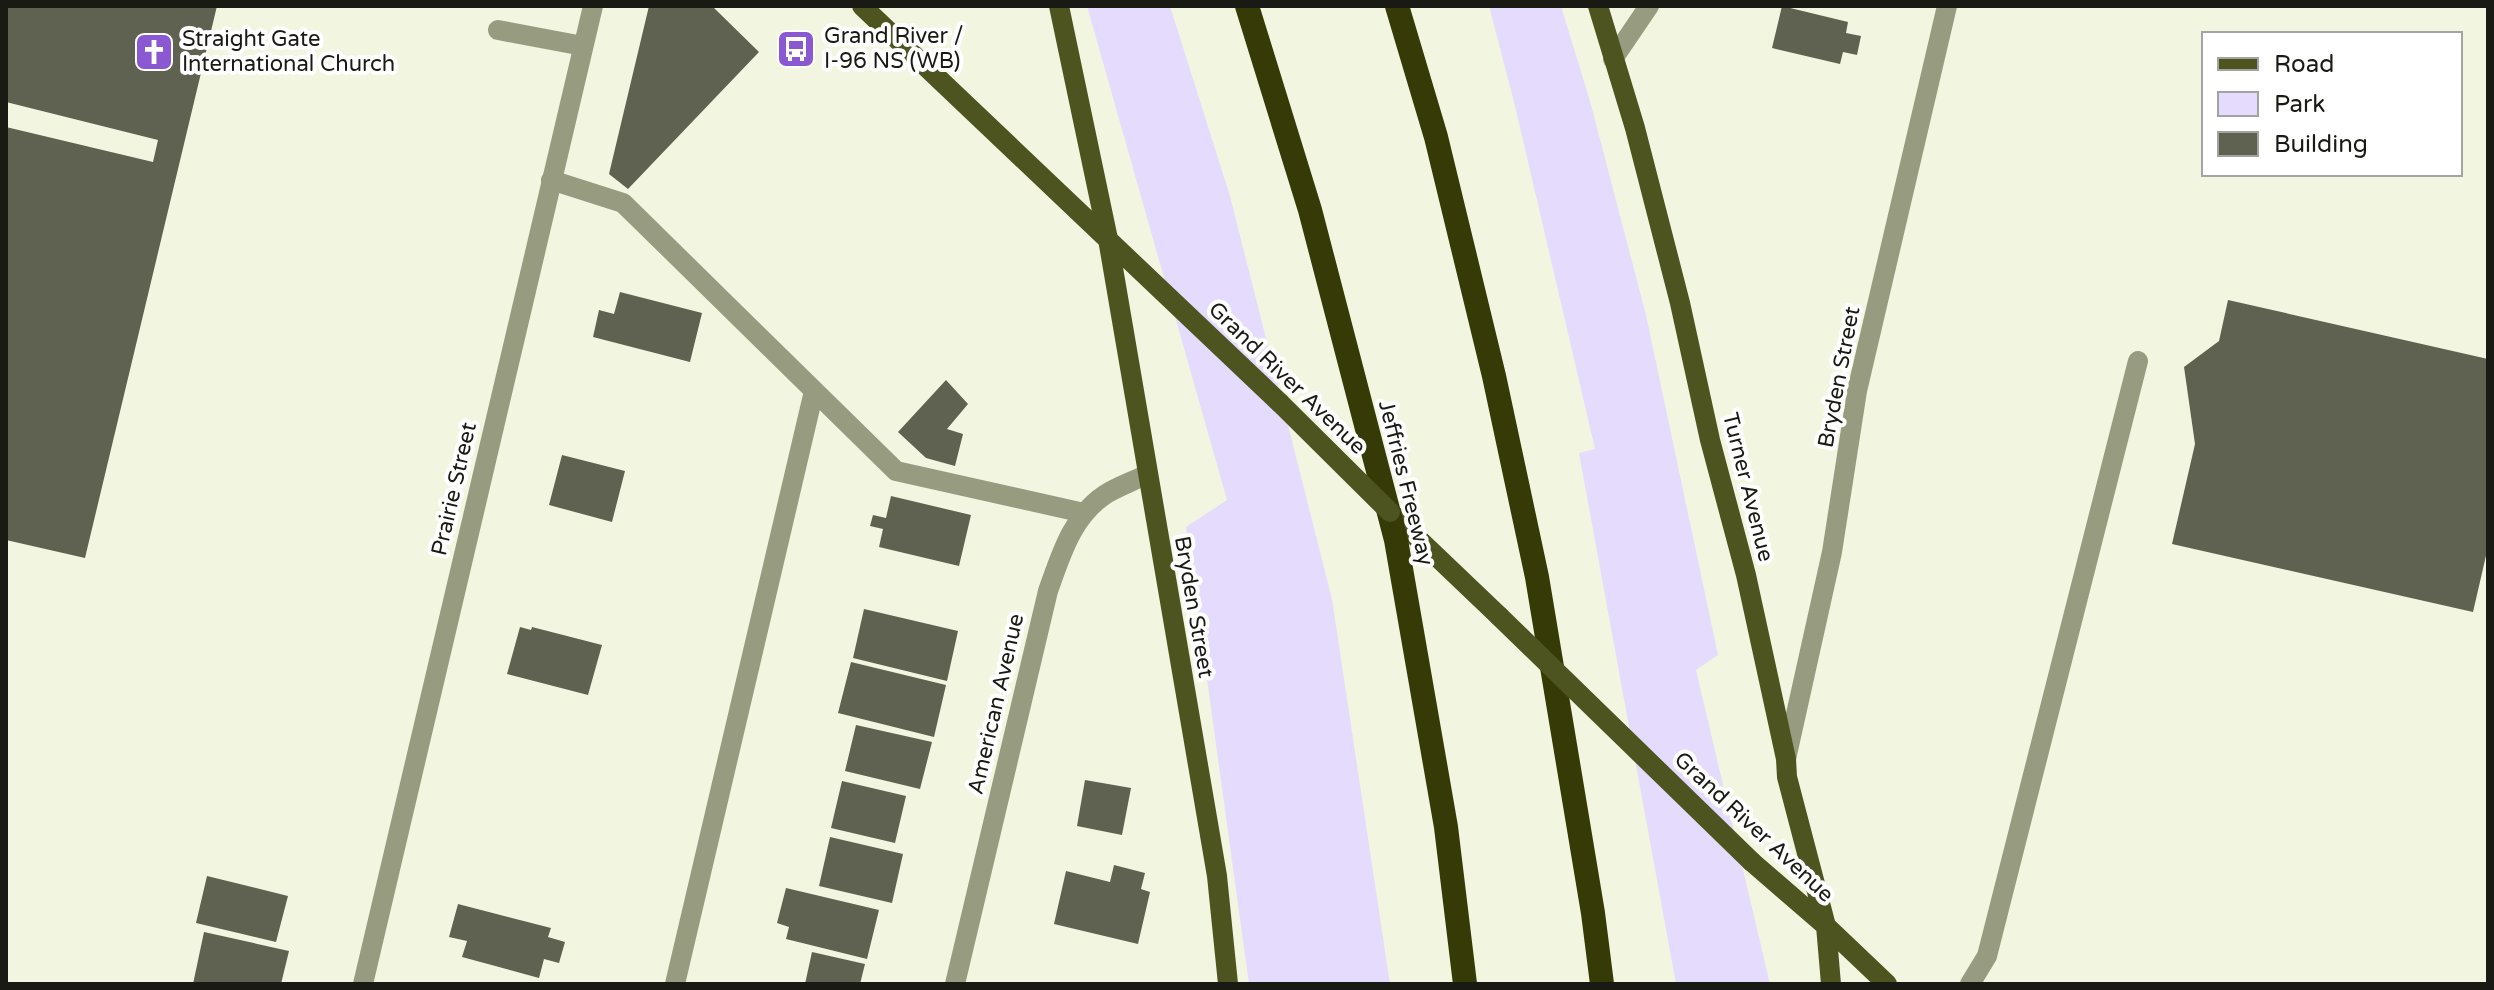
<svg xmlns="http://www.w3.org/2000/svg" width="2494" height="990" viewBox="0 0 2494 990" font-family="'Varela Round',sans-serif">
<rect width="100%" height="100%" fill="#f2f6e1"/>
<path fill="#e5dbfc" d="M1087,6H1170L1230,196L1332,599L1390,984H1249L1186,527L1227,500Z
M1489,6H1561L1590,101L1646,315L1718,655L1696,670L1770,984H1676L1579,453L1595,449L1515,106Z"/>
<path fill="#5f6250" d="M6,6H217L85,558L6,540V127L153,162L158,140L6,102Z
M649,6H712L759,52L628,189L609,174Z
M1782,6L1848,22L1846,33L1861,36L1857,55L1843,52L1840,64L1772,48Z
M620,292L702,313L690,362L593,337L599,310L614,314Z
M2228,300L2488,359V547L2473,612L2172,544L2195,444L2184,367L2219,341Z
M946,380L968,404L947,429L963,434L955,466L926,458L898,432Z
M562,455L625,471L612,522L549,505Z
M891,496L971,515L959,566L879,547L883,529L870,526L873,515L886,518Z
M864,609L958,631L947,681L853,658Z
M520,627L531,630L532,627L602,645L588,695L507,674Z
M851,662L946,685L934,737L838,713Z
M856,725L932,742L920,789L845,771Z
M1085,780L1131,788L1122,835L1077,826Z
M842,781L906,796L895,843L831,828Z
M830,837L903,854L892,903L819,886Z
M1114,865L1145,873L1141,889L1150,892L1138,944L1054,924L1066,871L1110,882Z
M207,876L288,896L276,942L196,923Z
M786,888L879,910L867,959L786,939L789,927L777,923Z
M458,904L551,928L548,937L565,942L559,963L544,959L539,978L462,957L467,941L449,937Z
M204,932L289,951L281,984H193Z
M812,952L865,964L860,984H805Z"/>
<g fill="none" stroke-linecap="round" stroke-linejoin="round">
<path stroke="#979c80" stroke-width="20" d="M498,30L583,46
M1613,59L1649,6
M551,180L623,203L896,471L1084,513
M675,984L814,391
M1970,984L1987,956L2138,361"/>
<path stroke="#979c80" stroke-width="20" d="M1786,759L1832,552L1857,391L1947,6
M363,984L593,6
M955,984L1048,591C1061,555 1072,516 1106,494C1119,486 1134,481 1147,474"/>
<path stroke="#4e5420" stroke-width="20" d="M862,6L1280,403
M1059,6L1108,239L1217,876L1228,984
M1598,6L1635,128L1680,303L1710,440L1746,575L1786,759L1787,777L1826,926L1831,984
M1390,512L1499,616
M1752,862L1826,926L1887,984"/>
<path stroke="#363a07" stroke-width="24" d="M1247,6L1310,210L1396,540L1446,827L1465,984
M1397,6L1436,137L1494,376L1537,577L1593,913L1602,984"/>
<path stroke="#4e5420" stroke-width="20" d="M1280,403L1390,512
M1499,616L1752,862"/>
</g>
<defs>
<g id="bus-square" transform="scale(2)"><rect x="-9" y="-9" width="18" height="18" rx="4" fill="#8a59d2" stroke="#fff"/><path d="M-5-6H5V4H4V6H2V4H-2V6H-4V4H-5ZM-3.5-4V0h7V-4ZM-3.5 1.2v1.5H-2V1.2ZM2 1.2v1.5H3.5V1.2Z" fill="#fff"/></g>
<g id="church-square" transform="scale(2)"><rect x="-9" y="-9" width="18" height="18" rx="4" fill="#8a59d2" stroke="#fff"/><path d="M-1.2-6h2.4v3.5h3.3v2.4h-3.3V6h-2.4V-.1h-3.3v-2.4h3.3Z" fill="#fff"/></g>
</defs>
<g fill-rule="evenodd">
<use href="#bus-square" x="796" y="49"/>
<use href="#church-square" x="154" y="52"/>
</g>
<g text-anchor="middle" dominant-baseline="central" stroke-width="8" stroke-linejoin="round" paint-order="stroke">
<g font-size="22" fill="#191a13" stroke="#fff" text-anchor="start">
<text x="824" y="36">Grand River /<tspan x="824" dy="25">I-96 NS (WB)</tspan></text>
<text x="182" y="39">Straight Gate<tspan x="182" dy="25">International Church</tspan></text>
</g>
<g font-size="22" fill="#191a13" stroke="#fff">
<text transform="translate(1839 377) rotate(-79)">Bryden Street</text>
<text transform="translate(1287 378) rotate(44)">Grand River Avenue</text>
<text transform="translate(1406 483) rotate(76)">Jeffries Freeway</text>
<text transform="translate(1748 487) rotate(76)">Turner Avenue</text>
<text transform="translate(454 489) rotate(-77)">Prairie Street</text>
<text transform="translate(1194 607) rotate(80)">Bryden Street</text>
<text transform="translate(996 704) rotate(-77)">American Avenue</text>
<text transform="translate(1754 827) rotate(43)">Grand River Avenue</text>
</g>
</g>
<rect width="2494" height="990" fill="none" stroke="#191a13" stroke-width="16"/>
<rect x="2202" y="32" width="260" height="144" fill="#ffffff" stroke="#a3a3a1" stroke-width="2"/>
<rect x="2218" y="58" width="40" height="12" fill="#4e5420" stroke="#a3a3a1" stroke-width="2"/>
<text x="2274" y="72" font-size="24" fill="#191a13">Road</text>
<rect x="2218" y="92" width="40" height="24" fill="#e5dbfc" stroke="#a3a3a1" stroke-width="2"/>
<text x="2274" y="112" font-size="24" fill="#191a13">Park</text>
<rect x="2218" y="132" width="40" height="24" fill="#5f6250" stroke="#a3a3a1" stroke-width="2"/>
<text x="2274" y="152" font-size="24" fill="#191a13">Building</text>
</svg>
